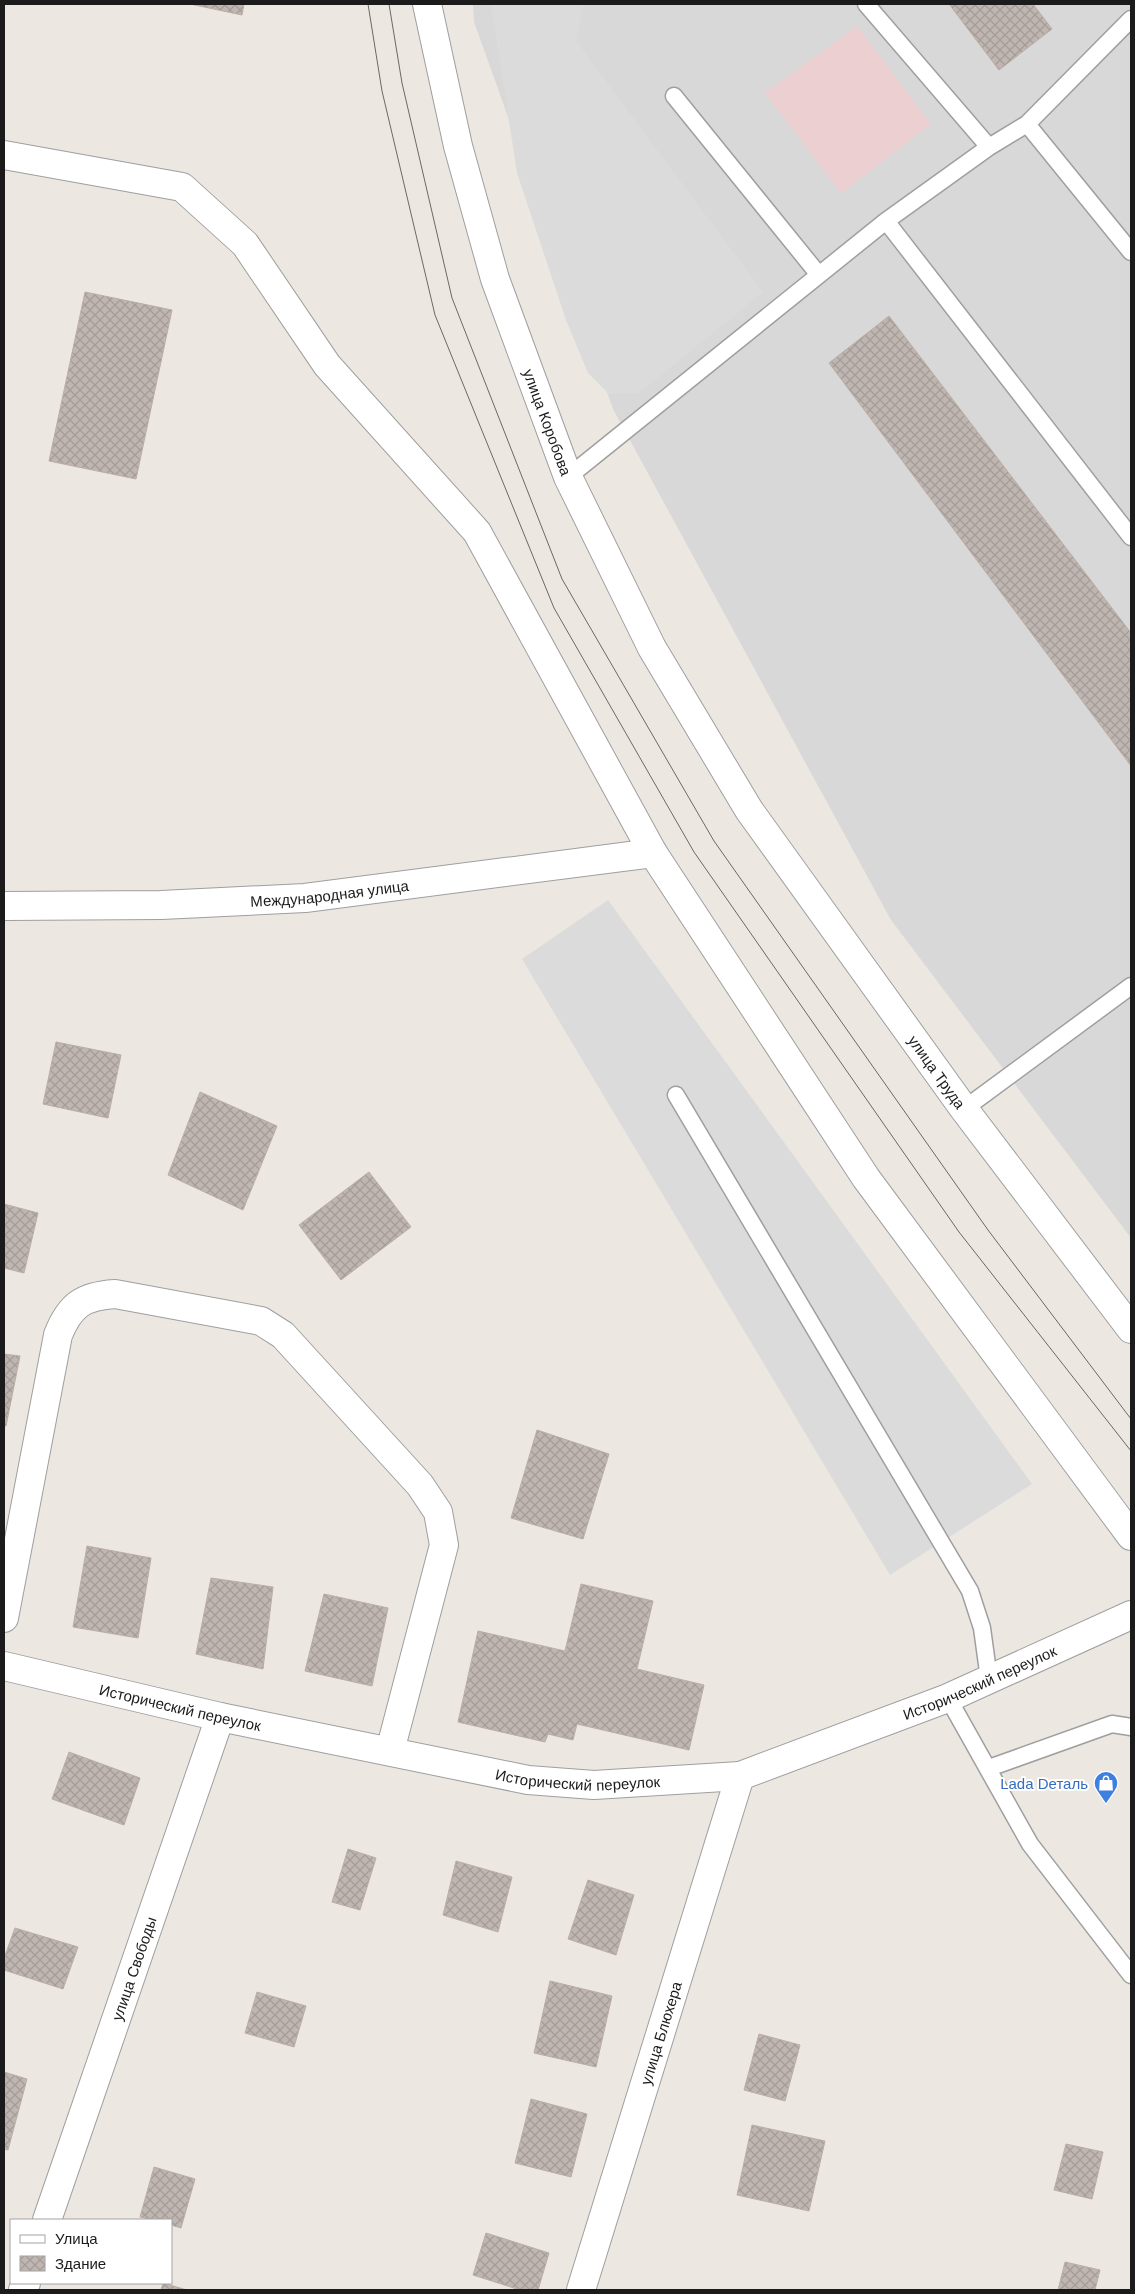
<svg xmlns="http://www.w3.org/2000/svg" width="1135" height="2294" viewBox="0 0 1135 2294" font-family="Helvetica,sans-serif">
<defs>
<pattern id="building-cross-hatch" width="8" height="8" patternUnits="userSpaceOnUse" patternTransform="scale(1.25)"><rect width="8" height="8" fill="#c0b6b1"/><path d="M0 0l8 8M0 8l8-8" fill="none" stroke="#a49c98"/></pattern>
</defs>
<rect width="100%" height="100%" fill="#ece7e1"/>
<path fill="#d9d8d8" d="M473,4H1131V1238L891,920L613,409L474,22Z"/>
<path fill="#ecd0d1" d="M857,26L931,124L841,193L765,93Z"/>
<path fill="#dbdbdb" d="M491,4H584L576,41L763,292L639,393L609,394L588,373L566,320L517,173Z
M608,900L1032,1484L890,1575L522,959Z"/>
<path fill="url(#building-cross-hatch)" stroke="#bcada4" d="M190,4H244L242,15Z
M949,4H1033L1052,29L999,70Z
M85,292L172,310L136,479L49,461Z
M889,316L1131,633V766L829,363Z
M56,1042L121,1055L108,1118L43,1104Z
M200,1092L277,1126L243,1210L168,1175Z
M369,1172L411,1227L341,1280L299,1225Z
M4,1204L38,1213L24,1273L4,1268Z
M4,1354L20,1356L6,1426H4Z
M537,1430L609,1454L583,1539L511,1518Z
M87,1546L151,1558L138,1638L73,1627Z
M211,1578L273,1587L263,1669L196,1654Z
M581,1584L653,1601L637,1669L704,1685L689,1750L577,1724L573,1740L548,1734L545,1742L458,1722L478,1631L565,1651Z
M324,1594L388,1608L372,1686L305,1671Z
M69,1752L140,1778L124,1825L52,1799Z
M348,1849L376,1858L360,1910L332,1902Z
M456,1861L512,1877L498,1932L443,1915Z
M588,1880L634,1895L616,1955L568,1939Z
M15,1928L78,1947L63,1989L4,1970V1958Z
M550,1981L612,1996L596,2067L534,2053Z
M257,1992L306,2006L294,2047L245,2033Z
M759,2034L800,2045L785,2101L744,2090Z
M4,2072L27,2079L8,2150L4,2149Z
M531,2099L587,2114L571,2177L515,2163Z
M752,2125L825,2141L809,2211L737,2195Z
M1066,2144L1103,2152L1092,2199L1054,2190Z
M154,2167L195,2179L181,2228L171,2225V2220H153L140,2217Z
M486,2233L549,2253L538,2290H520L473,2275Z
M1065,2262L1100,2270L1095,2290H1058Z
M163,2283L187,2290H161Z"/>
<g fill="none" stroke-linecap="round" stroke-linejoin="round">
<g stroke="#9f9f9f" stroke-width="19">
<path id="service" d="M866,4L989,147
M674,96L819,275
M1027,124L1131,19
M1131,252L1027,124L989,147L886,221L1131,537
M568,477L886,221
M676,1095L970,1591L982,1628L989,1679
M964,1109L1131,986
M948,1698L1030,1844L1131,1975
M989,1768L1112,1724L1131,1727"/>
</g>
<g stroke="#9f9f9f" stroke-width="30">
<g id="minor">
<path d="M4,155L182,187L245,244L327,365L477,532L653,853L866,1178L1131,1536"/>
<path id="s1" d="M4,906L161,905L305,898L653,853"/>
<path d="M4,1618L58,1335C70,1305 83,1296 115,1294L261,1321L283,1335L420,1485L438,1512L444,1545L390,1751"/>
<path id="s2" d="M4,1666L220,1717L528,1780L594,1785L740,1776L948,1698L1131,1615"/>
<path id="s3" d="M47,2220L220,1717"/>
<path d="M23,2290L26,2283"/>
<path id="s4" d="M581,2290L740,1776"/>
</g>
</g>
<g stroke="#9f9f9f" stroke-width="30">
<g id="tertiary">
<path id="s5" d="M427,4L458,146L495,279L568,477L652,648L749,810L964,1109L1131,1329"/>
</g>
</g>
<use href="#service" stroke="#fff" stroke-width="16"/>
<use href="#minor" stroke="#fff" stroke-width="28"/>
<use href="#tertiary" stroke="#fff" stroke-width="28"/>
<path stroke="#696969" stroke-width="1" d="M368,4L382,91L435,315L554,608L694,852L959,1232L1131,1451
M389,4L402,83L452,298L562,579L714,841L988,1230L1131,1419"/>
</g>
<defs>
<g id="shop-pin" transform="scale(1.25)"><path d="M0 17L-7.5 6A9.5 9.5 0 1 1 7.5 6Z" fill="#3f7fe0" stroke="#fff"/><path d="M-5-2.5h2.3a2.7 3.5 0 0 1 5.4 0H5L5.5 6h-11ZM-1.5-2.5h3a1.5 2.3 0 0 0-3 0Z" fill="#fff"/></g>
</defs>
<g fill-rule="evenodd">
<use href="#shop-pin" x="1106" y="1783"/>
</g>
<g text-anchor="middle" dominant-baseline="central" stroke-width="4" stroke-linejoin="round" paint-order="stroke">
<g font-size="15" fill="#1b1b1b" stroke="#fff">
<text stroke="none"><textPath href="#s5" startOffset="436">улица Коробова</textPath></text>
<text stroke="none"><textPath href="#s1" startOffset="326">Международная улица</textPath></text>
<text stroke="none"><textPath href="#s5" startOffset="1196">улица Труда</textPath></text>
<text stroke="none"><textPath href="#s2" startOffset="1006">Исторический переулок</textPath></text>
<text stroke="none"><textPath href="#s2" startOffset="181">Исторический переулок</textPath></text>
<text stroke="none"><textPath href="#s2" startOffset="586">Исторический переулок</textPath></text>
<text stroke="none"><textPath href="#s3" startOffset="266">улица Свободы</textPath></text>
<text stroke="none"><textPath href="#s4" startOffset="269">улица Блюхера</textPath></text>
</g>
<g font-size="15" fill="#366cbe" stroke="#fff" text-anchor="end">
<text x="1088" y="1783">Lada Dеталь</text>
</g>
</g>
<rect width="1135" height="2294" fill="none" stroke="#1b1b1b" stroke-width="10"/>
<rect x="10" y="2219" width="162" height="65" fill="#ffffff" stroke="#a4a4a4"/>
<rect x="20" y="2235" width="25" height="8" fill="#ffffff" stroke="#a4a4a4"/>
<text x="55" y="2244" font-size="15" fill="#1b1b1b">Улица</text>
<rect x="20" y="2256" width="25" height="15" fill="url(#building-cross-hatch)" stroke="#a4a4a4"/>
<text x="55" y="2269" font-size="15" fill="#1b1b1b">Здание</text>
</svg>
